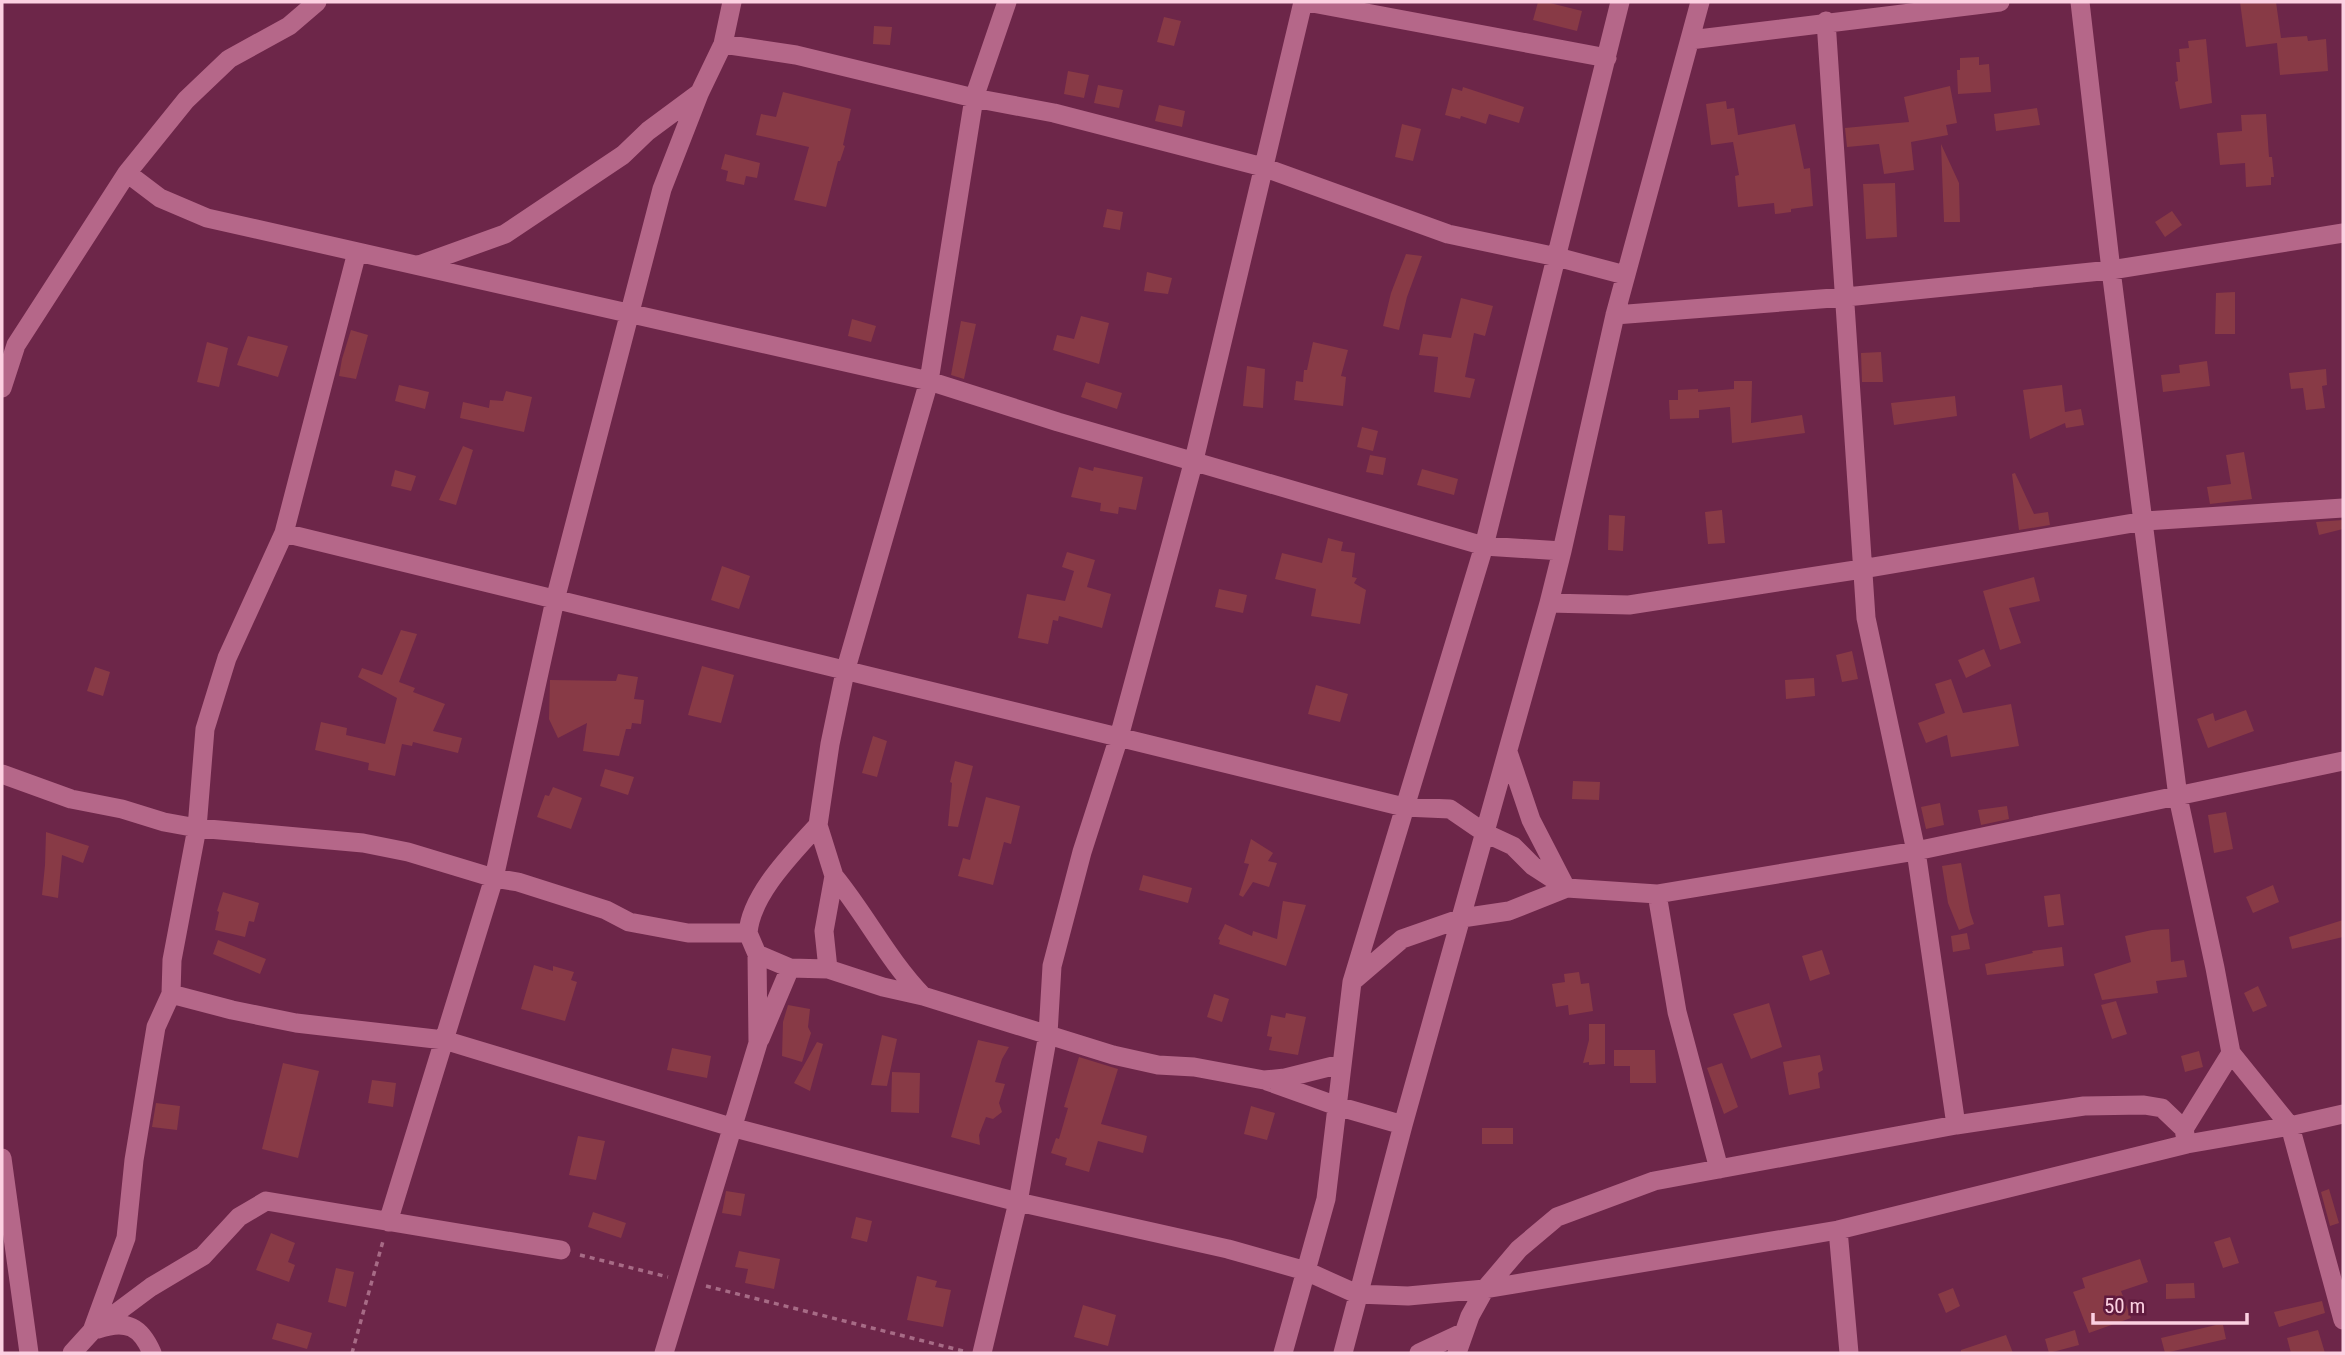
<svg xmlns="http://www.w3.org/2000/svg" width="2345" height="1355" viewBox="0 0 2345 1355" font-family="'Roboto Condensed',sans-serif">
<rect width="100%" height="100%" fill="#6d2649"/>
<path fill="#883a46" d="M1538,2H1546L1582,11L1577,31L1533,20Z
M2240,2H2276L2281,38L2307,36L2308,41L2326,39L2328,71L2280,75L2277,43L2246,47Z
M1164,17L1181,21L1174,46L1157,42Z
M874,26L892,27L890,45L873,44Z
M2206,39L2212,103L2180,109L2175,82L2178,81L2176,62H2180L2179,49L2189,48L2188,41Z
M1979,57V65L1989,64L1991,92L1958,94L1957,70H1960V58Z
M1068,71L1089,75L1084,98L1064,94Z
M1098,85L1123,90L1119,108L1094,103Z
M1950,86L1957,123L1946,125L1948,135L1911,142L1914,170L1884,174L1879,144L1847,147L1845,128L1909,122L1904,97Z
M1463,87L1524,107L1519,123L1489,114L1486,124L1461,116L1460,119L1445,115L1452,88L1462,91Z
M783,92L851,109L843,145L845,146L840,161H838L826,207L794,200L809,147L756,135L761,114L776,117Z
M1726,101L1727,109L1734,108L1738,135L1795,124L1804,169L1810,168L1813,206L1791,209V212L1775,214L1774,203L1738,207L1735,176L1739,175L1733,142L1711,145L1706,104Z
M1159,105L1185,111L1182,127L1155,121Z
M2037,108L2040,125L1996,131L1994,114Z
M2266,114L2269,157H2272L2274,177H2271V185L2246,187L2245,163L2220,165L2217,133L2242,131L2241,115Z
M1402,124L1421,129L1413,161L1395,157Z
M1941,144L1959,183L1960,222H1944Z
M725,154L760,163L757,178L746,176L744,185L726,181L728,171L721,169Z
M1895,183L1897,237L1866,239L1863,184Z
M1107,209L1123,212L1120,230L1103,227Z
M2172,211L2182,225L2165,237L2155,222Z
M1406,254L1422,256L1407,297L1399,330L1383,326L1391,293Z
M1147,272L1172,278L1168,294L1144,291Z
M2235,292V334H2215L2216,293Z
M1461,298L1493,306L1485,336L1474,333L1465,377L1475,379L1470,398L1434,392L1438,357L1419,355L1423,334L1451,338Z
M1081,316L1109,323L1099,364L1053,350L1057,335L1074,339Z
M852,319L876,326L871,342L848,336Z
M961,321L976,324L964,379L951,375Z
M351,330L368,335L356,379L339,376L342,359Z
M248,336L288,346L278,377L237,365Z
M207,342L228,348L219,387L197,382Z
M1313,342L1348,350L1341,376L1346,377L1343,406L1294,400L1296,381L1303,382L1304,370H1307Z
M1881,352L1883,382H1862L1861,353Z
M2207,361L2210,386L2163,392L2161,375L2180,373L2179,365Z
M1247,366L1265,369L1263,408L1243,406Z
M2326,369L2327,385L2322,386L2325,408L2306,410L2303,388L2291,389L2289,373Z
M1734,381H1752L1751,423L1802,415L1805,433L1732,443L1730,407L1699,410V418L1670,419L1669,400H1678V390L1698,389V392L1734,389Z
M1086,382L1122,393L1117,409L1081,397Z
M399,385L429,392L425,409L395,401Z
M2062,385L2065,412L2081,409L2084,425L2066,428L2065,423L2030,439L2023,390Z
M506,391L532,397L524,432L460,418L463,402L489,408L490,400L503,401Z
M1955,396L1957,416L1894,425L1891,403Z
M1362,427L1378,431L1373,451L1357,447Z
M463,446L473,450L456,505L439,500Z
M2244,452L2252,499L2210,504L2207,487L2231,484L2226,455Z
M1370,455L1386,458L1383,475L1366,472Z
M1079,467L1093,471L1094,467L1143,477L1136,510L1119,507L1118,514L1100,511L1101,503L1071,497Z
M1422,469L1458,479L1454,495L1417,485Z
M395,470L416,476L411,491L391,486Z
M2015,473L2034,514L2048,512L2050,525L2019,530L2012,474Z
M1722,510L1725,543L1708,544L1705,512Z
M1609,515L1625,516L1623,551L1608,550Z
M2343,520V529L2319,535L2316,522Z
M1328,538L1343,542L1341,551L1355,553L1352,577L1357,578L1354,583L1366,590L1360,624L1311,616L1316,589L1275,579L1282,553L1322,563Z
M1067,552L1095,560L1087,587L1111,594L1102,628L1059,616L1058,621L1053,620L1048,644L1018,638L1027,594L1065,601L1074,571L1062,567Z
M722,566L750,576L739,609L711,600Z
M2034,577L2040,601L2009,608L2021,643L2000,650L1983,591Z
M1219,589L1247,595L1243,613L1215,607Z
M401,630L417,634L399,682L415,688L413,692L445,704L433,731L462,738L458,753L413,742L412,746L402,744L395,776L368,770L369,763L315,750L321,722L347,728L346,735L385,744L397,698L358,677L362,668L382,675Z
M1984,649L1991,666L1966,678L1958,660Z
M1852,651L1858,679L1842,682L1836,655Z
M702,666L734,675L721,723L688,715Z
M95,667L110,672L103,696L87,691Z
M618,674L638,677L634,699L644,700L641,724L632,723L631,729H626L619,756L583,751L587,723L558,738L549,719L550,680L616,681Z
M1814,678L1815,696L1786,699L1785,680Z
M1951,679L1963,713L2011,704L2019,746L1951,757L1947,735L1926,743L1918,723L1945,713L1935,684Z
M1316,685L1348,694L1340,722L1308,714Z
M2246,710L2254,731L2208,748L2197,719L2213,713L2215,721Z
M873,736L887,741L877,777L862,773Z
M955,761L973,766L958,827L948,826L952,783L950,782Z
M605,769L634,777L628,795L600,786Z
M1573,781L1600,782L1599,800L1572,799Z
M553,787L582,798L571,829L537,817L545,795L549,796Z
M986,797L1020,806L1011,844L1004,842L993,885L958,876L963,858L970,860Z
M1940,803L1944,825L1926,829L1921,807Z
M2007,806L2009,819L1981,825L1978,810Z
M2226,812L2233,849L2214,853L2208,815Z
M46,832L89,846L83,863L62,855L58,898L42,895L45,865Z
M1251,839L1273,853L1268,861L1277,863L1269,887L1253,882L1243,897L1239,895L1249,864L1244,863Z
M1961,863L1970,912L1974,924L1959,930L1948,903L1942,866Z
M1143,875L1192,888L1188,903L1139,890Z
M2273,885L2279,902L2253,913L2246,897Z
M223,892L259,903L254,922L249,921L245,937L215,930L219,912L217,911Z
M2060,894L2064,925L2048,927L2044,896Z
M1283,901L1306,905L1286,966L1219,944L1220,940L1218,939L1225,924L1252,936L1253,931L1277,939Z
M2343,920V937L2292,949L2289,937Z
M2169,929L2171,962L2184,960L2187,977L2156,981L2158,993L2102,1000L2094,974L2131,962L2125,936L2152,930Z
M1967,933L1970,949L1953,952L1951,936Z
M218,940L266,959L260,974L213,954Z
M2062,947L2064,966L1987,975L1985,964L2033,953L2032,951Z
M1822,950L1830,974L1810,981L1802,956Z
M534,965L553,971V966L574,972L571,980L577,982L565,1021L521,1009Z
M1579,972L1581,984L1589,983L1593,1011L1569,1015L1568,1005L1556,1007L1552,984L1565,982L1564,974Z
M2258,986L2267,1006L2253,1012L2244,993Z
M1214,994L1229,999L1222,1022L1207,1017Z
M2116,1001L2127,1034L2112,1039L2101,1005Z
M1769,1003L1782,1047L1751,1059L1733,1014Z
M788,1005L810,1009L808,1027L811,1033L802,1062L782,1056L783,1022Z
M1286,1013L1306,1017L1298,1055L1269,1050L1272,1037L1267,1036L1271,1015L1285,1018Z
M1589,1024H1605V1064L1589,1065V1062L1583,1063L1589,1040Z
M882,1035L897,1039L887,1086L871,1085Z
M978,1040L1009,1047L1002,1059L995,1082L1005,1084L999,1103L1002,1112L993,1119L986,1117L979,1135L980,1145L951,1137Z
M817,1042L823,1044L810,1091L794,1083Z
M672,1048L711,1056L707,1078L667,1070Z
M1614,1050H1655L1656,1083H1630V1066H1614Z
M2199,1051L2203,1067L2185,1072L2181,1056Z
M1820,1055L1823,1070L1818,1073L1820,1088L1789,1095L1783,1062Z
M1079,1057L1118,1069L1101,1124L1147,1136L1143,1153L1098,1141L1089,1172L1065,1165L1067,1158L1051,1153L1056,1138L1059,1139L1068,1108L1064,1107Z
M283,1063L319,1071L298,1158L262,1149Z
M1722,1063L1738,1107L1724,1114L1707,1068Z
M892,1072L920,1073L919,1113L891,1112Z
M372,1080L396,1083L393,1107L368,1103Z
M156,1103L180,1106L177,1130L152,1127Z
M1251,1106L1275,1113L1267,1140L1244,1134Z
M1482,1128H1513V1144H1482Z
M578,1136L605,1141L596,1180L569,1175Z
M2329,1189L2339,1223L2330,1226L2321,1192Z
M726,1191L745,1194L741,1216L722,1213Z
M593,1212L626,1223L621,1238L588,1227Z
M856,1217L872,1221L867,1242L851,1238Z
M271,1233L295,1243L288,1262L295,1265L289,1282L256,1270Z
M2230,1237L2239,1263L2223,1268L2214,1242Z
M739,1251L780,1259L774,1289L745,1283L748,1269L735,1267Z
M2140,1259L2148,1282L2121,1291L2131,1318L2089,1333L2073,1292L2085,1288L2082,1278Z
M336,1268L354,1272L346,1307L328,1302Z
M917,1276L937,1281L935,1287L951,1290L943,1327L907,1320Z
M2194,1283L2195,1298L2166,1299V1284Z
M1953,1288L1960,1306L1946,1313L1938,1294Z
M2322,1301L2325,1313L2279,1327L2274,1312Z
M1083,1305L1116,1315L1108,1346L1074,1337Z
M277,1323L312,1333L307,1349L272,1339Z
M2216,1325H2223L2226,1339L2165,1353L2161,1338Z
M2075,1330L2079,1345L2049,1353L2045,1339Z
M2318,1330L2325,1353H2291L2287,1338Z
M2006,1335L2013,1353H1961V1350Z"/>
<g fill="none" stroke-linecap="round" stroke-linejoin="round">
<path stroke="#a76b86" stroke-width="3.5" stroke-dasharray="5 5" stroke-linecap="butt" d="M580,1255L668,1277
M706,1286L963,1351
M352,1353L383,1241"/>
<path stroke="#b56789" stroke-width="19" d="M1307,2L1607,58
M2080,2L2111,270L2178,797L2215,968L2231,1053L2290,1126L2343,1320
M1826,21L1866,618L1916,851L1956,1125
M1690,40L2000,2
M723,44L732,2
M127,173L160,198L207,218L929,381L1058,422L1484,546L1562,551
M419,265L505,234L623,155L648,131L698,94
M1615,315L1846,297L2111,270L2343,233
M2,388L16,345L127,173L186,100L229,59L289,26L317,2
M284,533L1404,807L1450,809L1485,833L1513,846L1533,866L1567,888
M1549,603L1629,605L1862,569L2145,521L2343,508
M1508,752L1531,820L1564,884
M2,774L71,799L122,809L164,822L197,828L363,843L408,852L494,878L518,882L606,910L629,922L688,933H748L757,954L790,968L828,969L883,987L923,996
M834,876C866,915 888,960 923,996L1113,1055L1158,1065L1194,1067L1264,1080L1285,1078L1341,1064
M1657,894L1677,1012L1719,1169
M748,933C751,894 793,853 818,825
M828,969L824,931L834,876L818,825L830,744L845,672L929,381L974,98L1007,2
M1353,981L1402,939L1462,918L1509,911L1567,888L1657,894L1916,851L2343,761
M171,994L232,1010L296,1023L444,1040L731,1127L1018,1202L1228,1249L1306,1271L1357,1294L1408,1296L1485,1289L1838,1230L2187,1144L2290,1126L2343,1114
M760,1039L790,968
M1267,1081L1337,1106L1403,1125
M2186,1140L2184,1129L2231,1053
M2,1158L29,1353
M388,1222L494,878L555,600L662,189L699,94L723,44L796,55L974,98L1054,113L1263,167L1448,234L1557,257L1625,275
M1838,1230L1849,1353
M98,1329C127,1319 141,1327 152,1353
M92,1331L126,1238L134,1160L156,1027L171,994L172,960L197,828L205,729L227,658L284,533L357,252
M72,1353L92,1331L151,1287L203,1256L239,1217L266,1201L561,1250
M664,1353L758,1043L757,954
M982,1353L1018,1202L1048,1034L1052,966L1082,852L1119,737L1194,460L1303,2
M1283,1353L1326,1199L1352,982L1484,546L1620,2
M1343,1353L1403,1125L1549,603L1562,551L1615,315L1700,2
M1419,1353L1464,1332
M1457,1353L1470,1316L1485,1289L1519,1249L1557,1217L1654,1181L1956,1125L2084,1106L2144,1105L2162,1108L2184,1129"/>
</g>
<rect width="2345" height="1355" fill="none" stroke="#fcd0e1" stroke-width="7"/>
<path d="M2093 1313v10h154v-10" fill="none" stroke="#fcd0e1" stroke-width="3.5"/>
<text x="2104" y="1313" font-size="21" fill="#fcd0e1" stroke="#601b3e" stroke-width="5" paint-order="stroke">50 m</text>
</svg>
